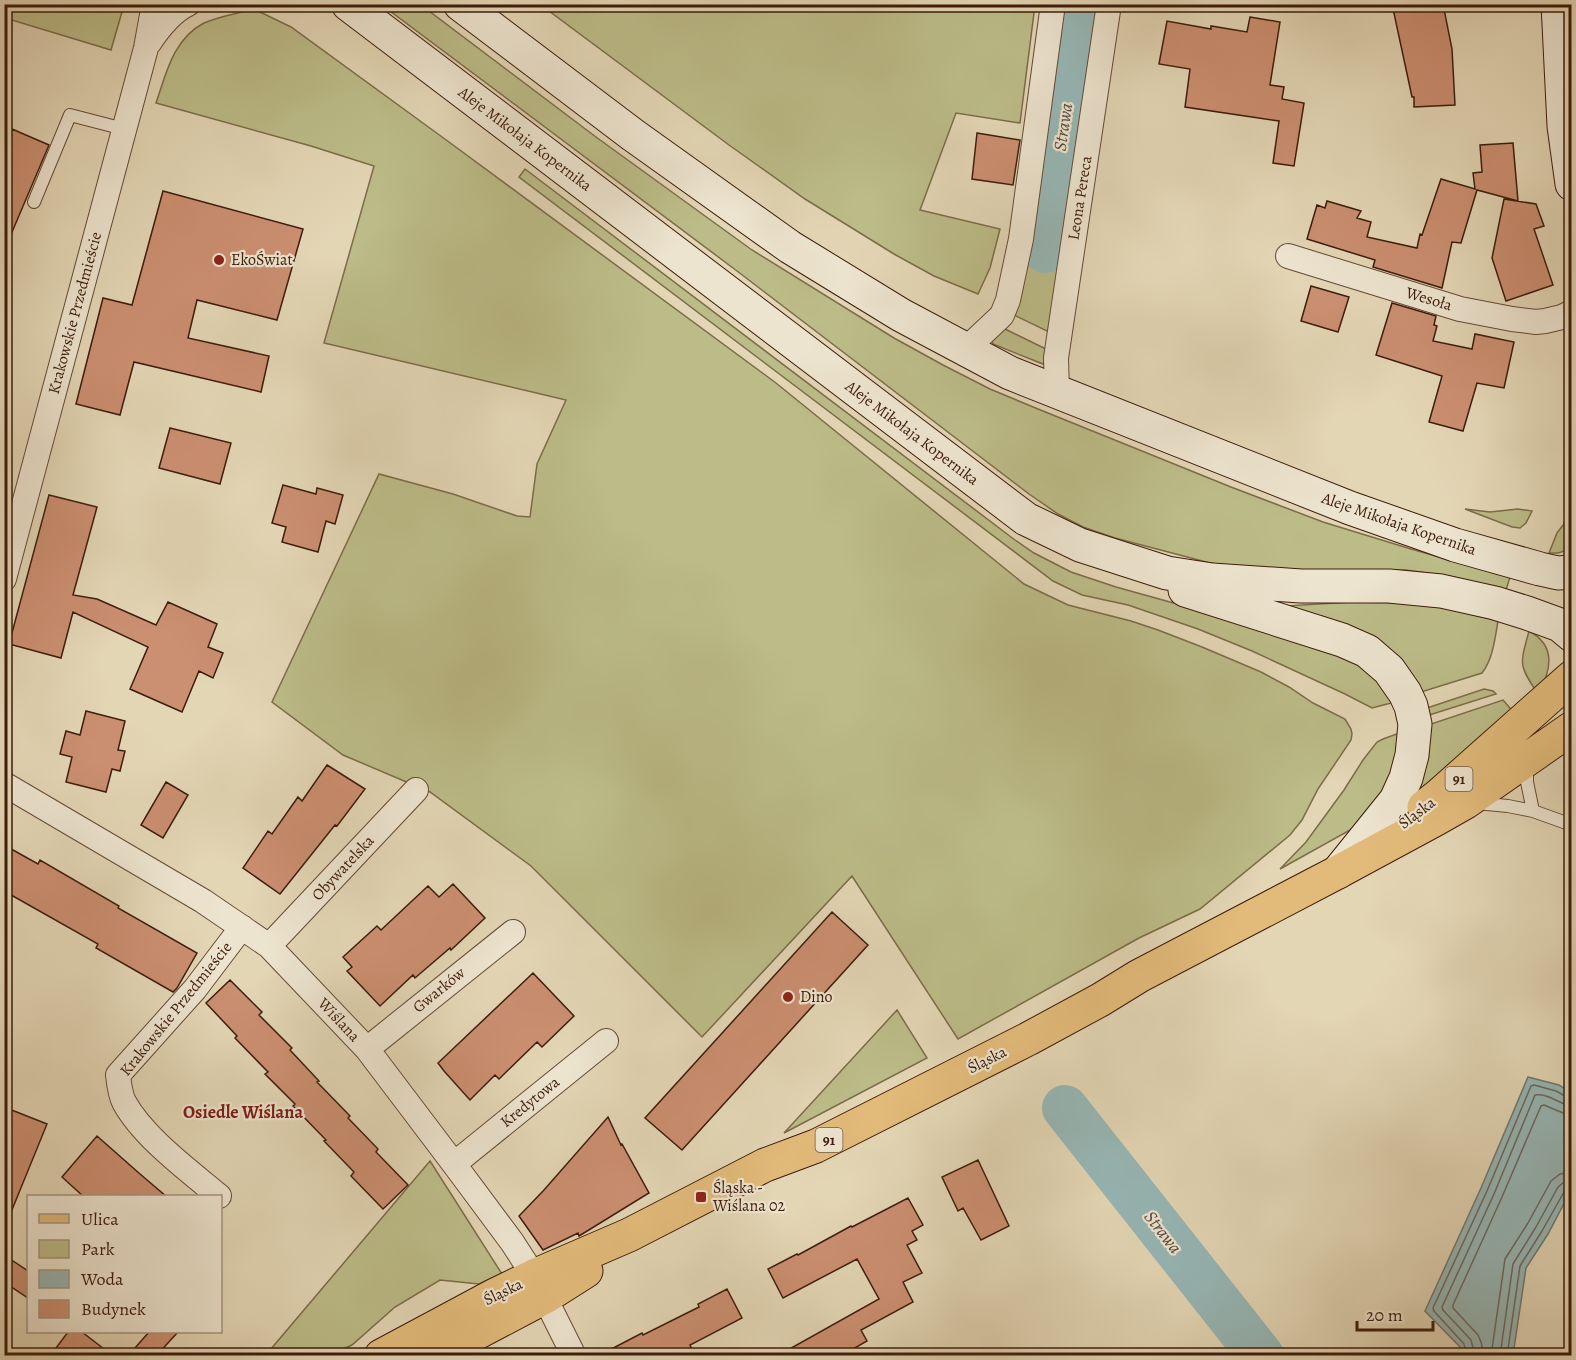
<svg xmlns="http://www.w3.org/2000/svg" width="1576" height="1360" viewBox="0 0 1576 1360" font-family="Alegreya,serif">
<rect width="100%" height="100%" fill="#e3d6b5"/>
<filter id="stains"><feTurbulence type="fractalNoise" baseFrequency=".00333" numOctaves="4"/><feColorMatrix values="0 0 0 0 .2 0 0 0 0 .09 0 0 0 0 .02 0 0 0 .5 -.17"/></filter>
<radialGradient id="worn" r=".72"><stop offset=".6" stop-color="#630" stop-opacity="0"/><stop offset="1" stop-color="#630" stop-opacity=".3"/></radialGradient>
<path fill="#bcbc88" stroke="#7c6c49" stroke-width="1.5" d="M4,5L5,4L124,5L111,50L5,18Z
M382,5H421L596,137L752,250L894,338L943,365L990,389L1038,409L1231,487L1323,522L1411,549L1510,577L1506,590L1449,576L1406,570L1324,571L1241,569L1210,563L1115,538L1083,527L1058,514L1029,494L737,271Z
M541,5H1035L1020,123L956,113L920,210L1000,229L990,268L978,294L934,276L894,254L805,199L729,145Z
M1061,5H1070L1049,160L1035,248L1055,252L1090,5H1100L1051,333L1014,315Z
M245,11H258L291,27L449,142L776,383L1024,584L1068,605L1131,621L1158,630L1202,647L1261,672L1289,687L1313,703L1345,719L1351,729L1352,734L1351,740L1318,789L1302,820L1290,835L1200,909L1139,938L958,1039L852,876L702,1037L531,866L430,792L343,755L272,702L379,474L453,494L517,516L530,517L537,464L566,400L324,343L374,166L311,146L156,103C166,74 173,39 204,23C217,17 231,15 245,11Z
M525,169L1015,540L1034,553L1071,572L1116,587L1303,639L1367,668L1395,702L1372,708L1345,694L1252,651L1198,629L1128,605L1082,595L1053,581L519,177Z
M1003,328L1048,350L1046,361L1043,364L993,344L992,340Z
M1465,509L1490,512L1518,509L1532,511L1526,523L1520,528L1512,527Z
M1571,515V549L1558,553H1549L1557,533Z
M1353,602L1412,603L1456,610L1498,621C1495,638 1493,659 1482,673L1418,693L1284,606Z
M1529,631C1557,646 1551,671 1538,694C1518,664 1520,665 1529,631Z
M1484,689L1493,691L1496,694L1426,716L1424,709Z
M1503,700L1516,715L1417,803L1428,725Z
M1402,732L1398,768L1361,824L1280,869L1306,842L1344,790L1363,760L1377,742L1383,739Z
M897,1010L927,1058L784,1133Z
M430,1161L502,1274L479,1284L440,1280L395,1307L352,1345L330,1355L265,1356Z"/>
<path fill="#97b7b6" stroke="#737971" stroke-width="1.5" d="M1528,1077L1559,1085L1571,1093V1190L1548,1234L1526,1268L1513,1355H1462L1460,1347L1425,1311L1481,1188Z
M1074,1100L1119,1149L1115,1170L1096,1169L1053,1116L1065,1108Z"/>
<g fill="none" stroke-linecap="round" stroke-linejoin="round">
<path stroke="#6a6a60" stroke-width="1.5" d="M1072,1110L1076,1111L1111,1150L1109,1163L1098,1162L1064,1120V1116Z
M1467,1356L1464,1344L1434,1311L1433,1308L1487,1191L1531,1086L1534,1085L1556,1091L1567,1097L1572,1098
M1475,1356L1471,1340L1443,1310L1442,1307L1494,1194L1535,1095C1549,1093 1558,1104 1572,1106
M1484,1356L1481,1342L1478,1335L1453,1308V1305L1502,1197L1541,1106L1544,1105L1563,1113L1572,1115
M1491,1356L1505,1259L1528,1223L1551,1181L1560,1174L1572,1172
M1500,1356L1513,1264L1536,1227L1558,1187L1564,1182L1572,1181
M1507,1356L1520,1266L1542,1231L1564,1192L1567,1189L1572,1188"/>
<path stroke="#97b7b6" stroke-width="46" d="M1045,250L1059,161L1081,4
M1065,1108L1261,1356"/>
</g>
<path fill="#cb8f71" stroke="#3d1c0a" stroke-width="1.5" d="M1392,4H1443L1452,49L1455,105L1414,107V97H1412Z
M1250,17L1280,22L1270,85L1284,87L1282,99L1304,103L1294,166L1273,163L1279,121L1185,107L1190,69L1159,64L1167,21L1211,29V26L1247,32Z
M12,129L49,145L4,251V147Z
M977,133L1020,140L1013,185L972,179Z
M1513,143L1518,201L1477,190L1461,243L1452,242L1442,288L1373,267L1375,260L1307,239L1317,205L1325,208L1327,201L1361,211L1357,218L1371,222L1367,237L1417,248L1420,234L1422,235L1441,179L1475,189L1473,173L1482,172L1480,145Z
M163,191L303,229L277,320L197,300L188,338L269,356L261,392L134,362L120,415L76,404L103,298L132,305Z
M1504,199L1536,204L1544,226L1534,229L1553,285L1506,301L1492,258Z
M1311,286L1349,297L1338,332L1301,321Z
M1392,303L1436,316L1434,325L1437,326L1433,341L1472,349L1475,334L1514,342L1504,388L1477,383L1463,431L1429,422L1442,376L1376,355Z
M170,428L231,443L220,484L159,468Z
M283,485L316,494L317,488L343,495L335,524L326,521L318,552L282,542L286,527L272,523Z
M49,495L97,507L73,595L97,599L156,625L168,602L217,624L208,647L223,653L213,678L199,671L182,712L130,689L148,647L73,612L61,658L9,644Z
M86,711L125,721L118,750L125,751L120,771L112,769L106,792L66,782L72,757L60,754L66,731L80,735Z
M327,765L365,789L337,826L335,825L280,894L243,868L268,831L272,834L298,797L302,801Z
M166,782L188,795L163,838L141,825Z
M4,845L38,864L40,860L119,906L118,908L197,953L177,988L173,992L96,948L98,944L4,891Z
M453,884L485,918L451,950L450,948L415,978L413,975L380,1006L347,971L352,967L343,957L377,926L381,930L428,886L439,897Z
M832,912L868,945L682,1150L645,1118Z
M533,973L574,1016L542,1047L537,1042L499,1079L495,1075L470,1100L444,1071L438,1063Z
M230,980L262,1012L259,1015L292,1048L290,1050L319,1081L317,1082L350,1116L348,1118L378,1149L376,1152L408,1185L383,1209L351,1176L354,1172L324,1141L326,1140L293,1106L295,1104L265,1074L268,1072L235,1038L237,1036L206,1003Z
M4,1107L47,1124L5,1227L4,1226Z
M608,1117L621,1145L622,1144L649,1193L579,1236L578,1233L543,1250L519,1216L544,1190Z
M97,1136L140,1174L167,1197H84L62,1177Z
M978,1160L1009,1226L981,1240L963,1208L958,1211L942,1177Z
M908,1198L923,1225L912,1231L917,1240L907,1245L922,1273L903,1282L913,1302L861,1330L867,1341L841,1356H777L879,1299L857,1259L783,1298L768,1269L797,1254L798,1255L851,1226L852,1227Z
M4,1255L28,1271V1298L4,1282Z
M727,1289L742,1318L690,1345L695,1356H598L642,1333L643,1335L699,1307L698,1304Z
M68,1332H82L113,1356H50Z
M149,1332H178L156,1356H128Z"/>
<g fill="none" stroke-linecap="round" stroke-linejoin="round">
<g stroke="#664a35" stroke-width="14">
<path id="lane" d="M34,202L70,115L124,129
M1527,765V782L1533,811
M1476,803L1508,806L1533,811L1572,825"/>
</g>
<g stroke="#664a35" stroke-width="26">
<path id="street" d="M149,43C159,28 171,12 188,4
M1288,256L1460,309L1512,319L1536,322L1545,321L1562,317L1572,312
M965,350L998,319L1002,315L1008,300L1021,239L1053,4
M1057,392L1056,358L1109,4
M4,579L146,48L154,4
M4,784L203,901L269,946L367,1049L454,1164L512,1242L534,1276L574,1356
M269,946L416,790
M367,1049L513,932
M454,1164L606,1041
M219,1196C188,1170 143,1137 124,1102C120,1094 119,1084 118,1075L195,989L242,927"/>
</g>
<g stroke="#3d1c0a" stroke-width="35">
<path id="secondary" d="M348,4L1026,519L1080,545L1167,573L1212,580L1301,586H1389L1441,591L1495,603L1527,613L1560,625L1572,635
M460,4L633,135L790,247L901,315L1010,373L1350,508L1455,545L1540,569L1558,573L1572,572
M1558,4L1564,126L1572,184
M1185,590L1342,640L1367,651L1389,670L1405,693L1411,706L1415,724L1412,755L1406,778L1396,800L1338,872"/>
</g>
<g stroke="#3d1c0a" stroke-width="35">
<path id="primary" d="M1424,807L1438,796L1572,677
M381,1356L495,1295L534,1276L629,1235L765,1165L816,1146L1028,1039L1100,1000L1139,976L1338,872L1436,819L1466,802L1572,728
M433,1356L545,1297L586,1271"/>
</g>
<use href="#lane" stroke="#ede4cf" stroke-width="12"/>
<use href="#street" stroke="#ede4cf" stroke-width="24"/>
<use href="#secondary" stroke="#ede4cf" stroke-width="33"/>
<use href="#primary" stroke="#e2bb7a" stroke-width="33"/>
</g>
<g fill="#8f2418" stroke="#ede4cf" stroke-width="2">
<circle cx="219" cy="260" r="6"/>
<circle cx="788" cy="997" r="6"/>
<rect x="695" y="1191" width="12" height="12" rx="3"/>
</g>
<g text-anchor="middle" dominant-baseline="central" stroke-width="4.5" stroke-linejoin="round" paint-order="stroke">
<g fill="#ede4cf" stroke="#725845" stroke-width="1.5">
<rect x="1445.5" y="767" width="27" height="24" rx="4.5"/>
<rect x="815.5" y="1128" width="27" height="24" rx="4.5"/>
</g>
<g font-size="15" font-weight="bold" fill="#3d1c0a">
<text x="1459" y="779">91</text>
<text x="829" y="1140">91</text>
</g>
<g font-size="16" fill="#3d1c0a" stroke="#ede4cf">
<text transform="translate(525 139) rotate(37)">Aleje Mikołaja Kopernika</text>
<text transform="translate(1080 198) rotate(-81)">Leona Pereca</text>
<text transform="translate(1429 299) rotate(17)">Wesoła</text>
<text transform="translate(75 313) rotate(-75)">Krakowskie Przedmieście</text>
<text transform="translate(912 433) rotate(37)">Aleje Mikołaja Kopernika</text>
<text transform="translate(1399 524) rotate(19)">Aleje Mikołaja Kopernika</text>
<text transform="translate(1417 813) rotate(-37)">Śląska</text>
<text transform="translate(343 868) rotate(-47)">Obywatelska</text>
<text transform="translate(439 990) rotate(-39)">Gwarków</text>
<text transform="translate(176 1009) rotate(-51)">Krakowskie Przedmieście</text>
<text transform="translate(339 1020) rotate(47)">Wiślana</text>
<text transform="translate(987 1060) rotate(-27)">Śląska</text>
<text transform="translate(530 1102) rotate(-39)">Kredytowa</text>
<text transform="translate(503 1292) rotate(-26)">Śląska</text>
</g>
<g font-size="16" fill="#3d1c0a" stroke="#ede4cf" text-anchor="start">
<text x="231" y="260">EkoŚwiat</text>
<text x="800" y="997">Dino</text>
<text x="713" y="1188">Śląska -<tspan x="713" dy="18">Wiślana 02</tspan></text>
</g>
<g font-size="18" font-style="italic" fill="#584a3e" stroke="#ede4cf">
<text transform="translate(1063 127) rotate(-82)">Strawa</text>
<text transform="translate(1163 1232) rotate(52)">Strawa</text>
</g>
<g font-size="18" font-weight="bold" fill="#7a1f14" stroke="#ede4cf">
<text x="243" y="1112">Osiedle Wiślana</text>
</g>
</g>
<rect width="1576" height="1360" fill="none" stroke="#e3d6b5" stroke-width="24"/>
<rect x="6" y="6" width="1564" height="1348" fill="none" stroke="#3d1c0a" stroke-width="3"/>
<rect x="12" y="12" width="1552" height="1336" fill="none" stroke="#3d1c0a" stroke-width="1.5"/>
<rect x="27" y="1195" width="195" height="138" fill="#ede4cf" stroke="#a79480" stroke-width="1.5"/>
<rect x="39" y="1214" width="30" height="9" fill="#e2bb7a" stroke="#a79480" stroke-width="1.5"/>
<text x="81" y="1225" font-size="18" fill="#3d1c0a">Ulica</text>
<rect x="39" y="1240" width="30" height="18" fill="#bcbc88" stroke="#a79480" stroke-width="1.5"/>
<text x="81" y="1255" font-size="18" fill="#3d1c0a">Park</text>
<rect x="39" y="1270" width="30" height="18" fill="#97b7b6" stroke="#a79480" stroke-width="1.5"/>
<text x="81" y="1285" font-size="18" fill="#3d1c0a">Woda</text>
<rect x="39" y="1300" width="30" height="18" fill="#cb8f71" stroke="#a79480" stroke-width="1.5"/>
<text x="81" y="1315" font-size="18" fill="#3d1c0a">Budynek</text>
<path d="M1357 1321v9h76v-9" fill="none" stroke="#3d1c0a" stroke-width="3"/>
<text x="1366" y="1321" font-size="18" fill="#3d1c0a" stroke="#ede4cf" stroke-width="4.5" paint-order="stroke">20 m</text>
<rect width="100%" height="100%" filter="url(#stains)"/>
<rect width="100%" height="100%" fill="url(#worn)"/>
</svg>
